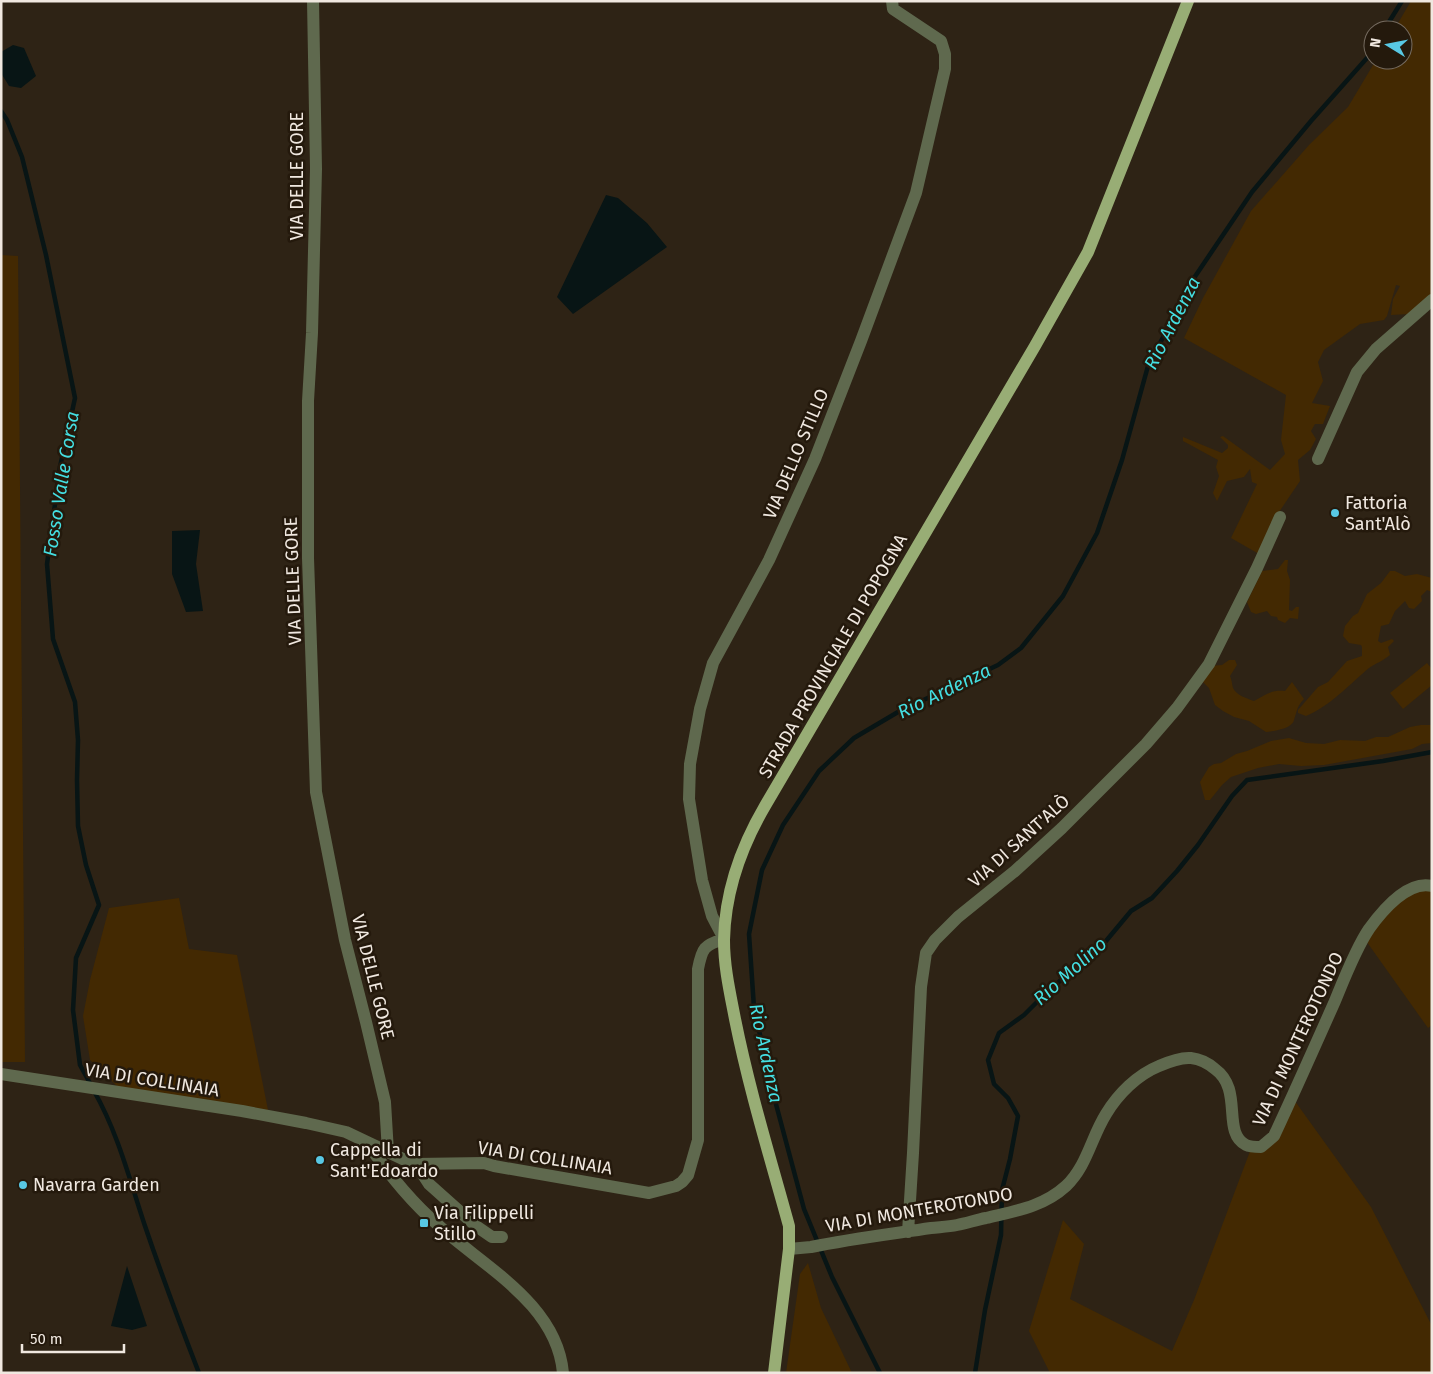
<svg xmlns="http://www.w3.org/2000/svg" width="1433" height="1374" viewBox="0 0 1433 1374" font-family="'Fira Sans',sans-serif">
<rect width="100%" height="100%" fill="#2e2315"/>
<path fill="#432902" d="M1411,1H1432V294L1409,314L1391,315L1393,299L1400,286L1396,285L1387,316L1384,320L1360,324L1324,350L1318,362L1323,381L1312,403L1330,406L1323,424H1315L1311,431L1316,439L1310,450L1298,460L1300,481L1279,512L1259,554L1231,538L1257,484L1252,482L1250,469L1244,477L1227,481L1217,501L1213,493L1219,476L1216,467L1218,460L1183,441V437L1222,453L1228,448V445L1220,437L1223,436L1270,470L1285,454L1281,440L1286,395L1184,338L1203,298L1251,211L1309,145L1348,107L1376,60H1403V30H1394Z
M1,255L18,256L25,1062H1Z
M1285,560H1288L1287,571L1290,580L1289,610L1292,611L1296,607H1299L1298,619L1290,618L1285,623L1278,620L1277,617L1271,616L1267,611L1256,614L1251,612L1247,602L1262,571L1278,569Z
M1390,571H1395L1405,576L1417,574L1432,578V592L1427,590L1421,596L1422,601L1414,609L1409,608L1405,601L1395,611L1389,624L1381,626L1378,641L1381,643L1392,639L1394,641L1388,647L1390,655C1383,661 1376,663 1369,668C1350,684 1330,706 1306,716L1298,713V710L1318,687L1328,682L1347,661L1362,656V647L1361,645L1349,643L1343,636L1345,626L1353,616L1358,613L1367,594L1381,583Z
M1229,660H1235L1237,665L1230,676C1232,680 1232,685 1233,688C1236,695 1248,699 1254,701C1267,694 1270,690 1285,691L1292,682L1304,699C1297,706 1297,711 1294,720C1292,729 1274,731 1266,732L1249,721L1234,717L1223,711L1215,705L1209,688L1203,682L1210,666L1222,665Z
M1427,663L1432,669V685L1403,709L1390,693Z
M1421,725H1432V743L1422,744L1412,749L1324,765L1301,766L1279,764L1258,768L1231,777L1222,785L1210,800H1205L1200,782L1209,767L1214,764L1221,763L1236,754L1247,751L1271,741L1289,738L1306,743L1324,744L1340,740L1365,741L1376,737H1388L1410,727Z
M1432,886V1025L1428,1028L1364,938L1394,901Z
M179,898L189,949L237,955L268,1110L119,1088L90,1060L83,1016L90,980L109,908Z
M1292,1097L1371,1207L1432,1326V1373H1050L1029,1331L1063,1220L1084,1244L1070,1299L1172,1351L1194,1300L1252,1146L1261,1147Z
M808,1263L821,1308L852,1373H786L800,1274Z"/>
<path fill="#081515" d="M13,45L24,48L36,76L21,88L9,86L1,73V52Z
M606,195L618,198L647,223L667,247L573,314L557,297Z
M200,530L196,564L203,611L186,612L172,574V531Z
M127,1266L147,1326L132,1330L111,1326Z"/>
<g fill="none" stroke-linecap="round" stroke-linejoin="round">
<path stroke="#081515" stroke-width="4.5" d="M1384,30L1402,1
M1,111L7,120L22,157L46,255L75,398L60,467L47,564L53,639L75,702L78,740L77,780L78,826L86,865L99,905L76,958L73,1010L80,1065L91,1085
M94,1091C118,1133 130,1181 145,1226C162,1276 180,1324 199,1373
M880,1373L832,1277L804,1209L773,1093L754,1008L749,934L762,870L783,825L819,771L854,738L898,712L998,665L1021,648L1063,596L1097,533L1122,460L1148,366L1194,278L1252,192L1311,121L1367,58L1373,48
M975,1373L985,1310L1001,1235L1002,1190L1010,1159L1018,1116L1008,1098L994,1084L988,1060L999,1033L1024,1015L1049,990L1101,947L1131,911L1152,898L1177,871L1198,845L1232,796L1247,780L1383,761L1432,752"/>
<path stroke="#5f694e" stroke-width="12" d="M313,1L316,169L312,333L308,401V558L316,792L345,940L366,1022L385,1102L388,1152
M1318,459L1357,372L1376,349L1432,300
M1,1074L242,1111L306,1123L346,1132L407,1161L416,1164L484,1163L494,1166L649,1193L676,1186L682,1182L688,1175L698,1140V969C702,948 704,945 724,939L712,916L702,880L689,799L690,764L700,709L713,663L769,560L815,459L861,341L916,193L945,69V54L941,41L893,9L892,1
M368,1144C388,1173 411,1202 438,1225C484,1267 557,1304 563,1373
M416,1164L429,1184L476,1226L492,1237H502
M908,1232L913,1153L921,987L926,953L935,940L958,917L1015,871L1062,828L1146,744L1177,708L1209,664L1257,568L1280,517
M789,1249L811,1247C850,1239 891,1234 931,1228C939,1227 948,1227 957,1225C967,1223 976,1220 986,1218C1015,1211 1043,1207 1066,1186C1087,1166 1091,1138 1106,1114C1118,1094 1137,1075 1159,1066C1168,1062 1180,1057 1191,1058C1200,1059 1208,1063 1215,1069C1244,1090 1221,1132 1246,1145C1250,1147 1257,1147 1261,1147L1274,1136C1295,1091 1315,1046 1335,1001C1344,979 1356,948 1369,929C1382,911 1408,880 1432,886"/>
<path stroke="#98ad75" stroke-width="12" d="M774,1373L789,1249V1226C770,1157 749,1089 735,1019C730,993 724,967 724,940C725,892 741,847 765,806L1035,346L1088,252L1188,1"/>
</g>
<g fill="#58c8e4" stroke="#24190c" stroke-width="2">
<circle cx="1335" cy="513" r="5"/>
<circle cx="320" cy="1160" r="5"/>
<circle cx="23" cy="1185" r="5"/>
<rect x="419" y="1218" width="10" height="10" rx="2.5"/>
</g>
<g text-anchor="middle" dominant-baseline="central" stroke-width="5" stroke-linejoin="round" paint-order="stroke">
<g font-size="18" fill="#f0e8e0" stroke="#24190c">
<text transform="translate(297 176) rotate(-90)">VIA DELLE GORE</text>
<text transform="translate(796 454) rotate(-67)">VIA DELLO STILLO</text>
<text transform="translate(293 581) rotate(-92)">VIA DELLE GORE</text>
<text transform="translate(833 656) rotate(-60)">STRADA PROVINCIALE DI POPOGNA</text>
<text transform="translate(1019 841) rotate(-42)">VIA DI SANT'ALÒ</text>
<text transform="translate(373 977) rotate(76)">VIA DELLE GORE</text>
<text transform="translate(1298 1039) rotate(-65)">VIA DI MONTEROTONDO</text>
<text transform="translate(152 1080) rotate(9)">VIA DI COLLINAIA</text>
<text transform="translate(545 1158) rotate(9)">VIA DI COLLINAIA</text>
<text transform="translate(919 1210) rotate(-10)">VIA DI MONTEROTONDO</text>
</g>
<g font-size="18" fill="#f0e8e0" stroke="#24190c" text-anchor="start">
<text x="1345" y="503">Fattoria<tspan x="1345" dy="21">Sant'Alò</tspan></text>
<text x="330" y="1150">Cappella di<tspan x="330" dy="21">Sant'Edoardo</tspan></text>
<text x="33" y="1185">Navarra Garden</text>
<text x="434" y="1213">Via Filippelli<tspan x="434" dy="21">Stillo</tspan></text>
</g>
<g font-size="19" font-style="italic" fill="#44dee1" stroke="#24190c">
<text transform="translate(1172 323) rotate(-63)">Rio Ardenza</text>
<text transform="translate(61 484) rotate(-81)">Fosso Valle Corsa</text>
<text transform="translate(944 691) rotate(-26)">Rio Ardenza</text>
<text transform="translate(1070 971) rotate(-42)">Rio Molino</text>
<text transform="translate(766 1053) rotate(78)">Rio Ardenza</text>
</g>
</g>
<rect width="1433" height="1374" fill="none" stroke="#f0e8e0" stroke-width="5"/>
<g transform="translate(1388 45) rotate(280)"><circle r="24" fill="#24190c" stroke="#766c61"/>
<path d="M0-4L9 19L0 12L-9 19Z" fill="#58c8e4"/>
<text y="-8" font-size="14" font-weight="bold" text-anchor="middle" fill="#f0e8e0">N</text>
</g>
<path d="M22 1344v8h102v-8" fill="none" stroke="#f0e8e0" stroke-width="2.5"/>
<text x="30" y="1344" font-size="15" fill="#f0e8e0" stroke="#24190c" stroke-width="4" paint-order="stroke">50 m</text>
</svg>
